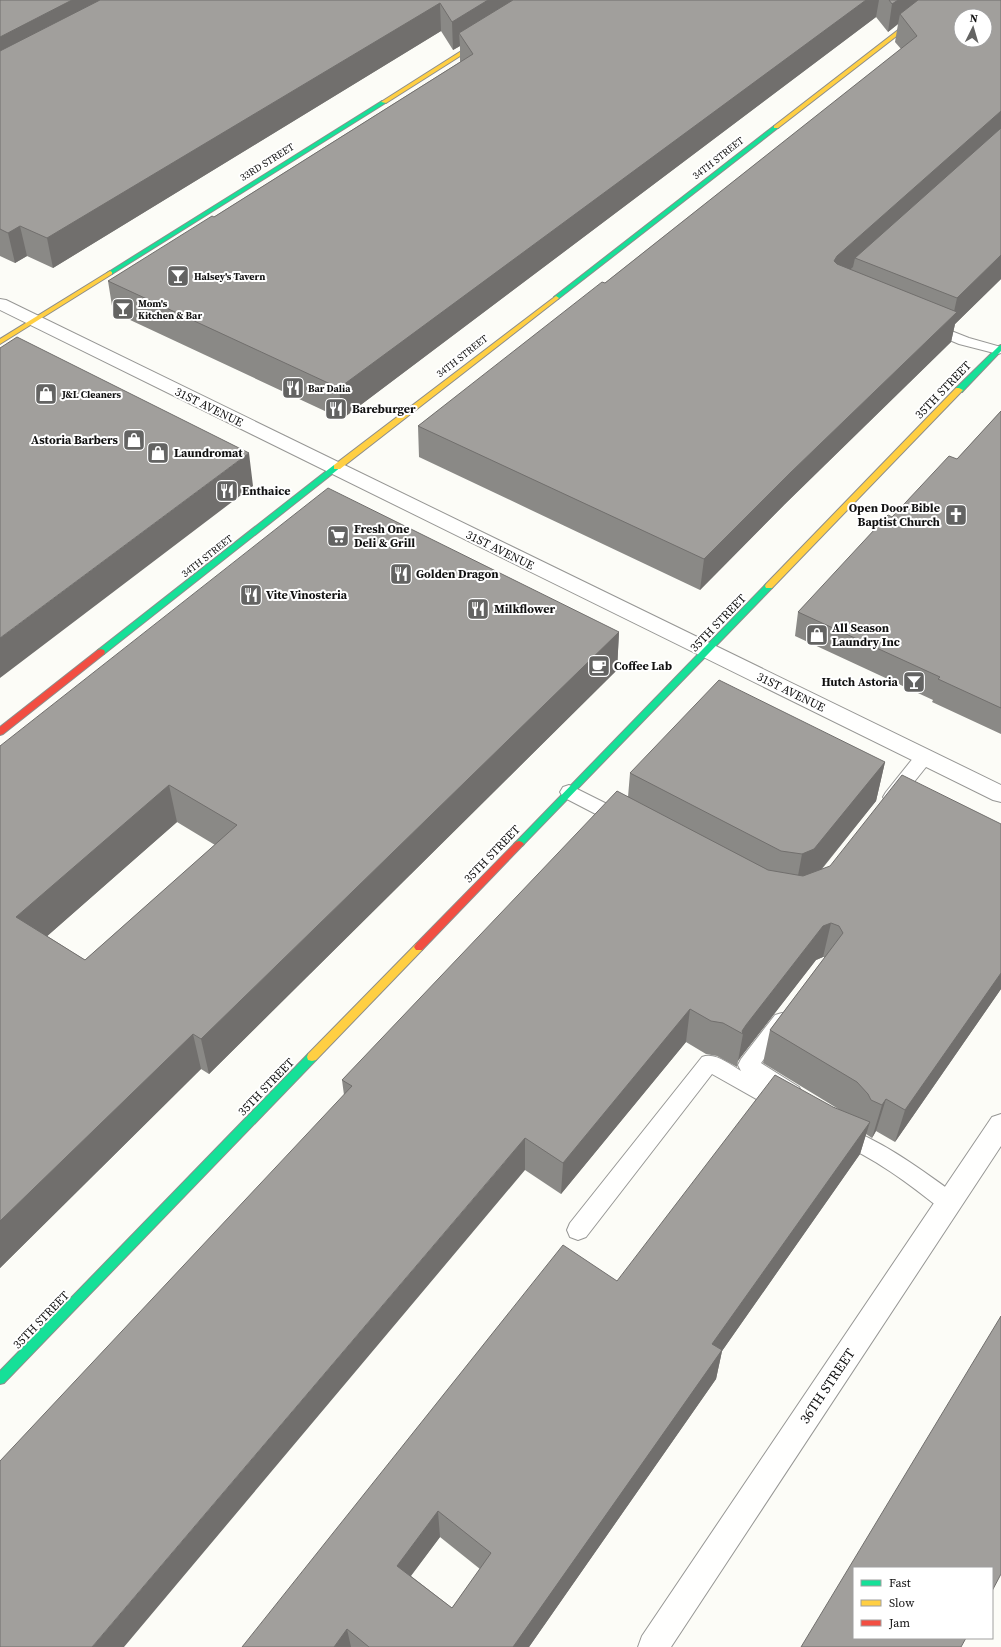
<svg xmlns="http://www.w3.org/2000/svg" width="1001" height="1647" viewBox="0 0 1001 1647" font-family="'Source Serif 4',serif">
<rect width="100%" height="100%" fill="#fcfcf7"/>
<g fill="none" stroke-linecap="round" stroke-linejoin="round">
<g stroke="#979795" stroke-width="2">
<path id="lane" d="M931,323L969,338L1001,347V353L998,354L959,344L926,330L924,327L926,324Z
M924,751L930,752L933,757L930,762L898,802L892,804L886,802L883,797L886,792L918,752Z
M569,785L627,814L630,819L627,824L621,826L615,824L563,797L560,792L563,787Z
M782,1013L789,1015L792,1021L761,1063L799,1087L802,1093L799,1099L792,1102L793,1104L790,1110L783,1113L776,1110L712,1074L586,1237L578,1240L570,1237L567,1230L570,1223L702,1057C715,1052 729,1064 741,1071L738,1065L741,1059L775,1015Z
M841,1126C885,1142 920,1169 958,1196L961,1203L958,1210L950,1212L942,1210C908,1183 874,1157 834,1141L831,1135L834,1129Z"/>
</g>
<g stroke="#979795" stroke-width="2">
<path id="street" d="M0,299L6,300L1001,785V802L993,800L0,310Z
M1001,1114V1146L671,1647H638L642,1636L992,1117Z"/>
</g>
<g stroke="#8d8d8b" stroke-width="2">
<path id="fast" d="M382,101L387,102L112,274H108L107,273Z
M774,126L779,127L558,299H554V297Z
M1001,345V351L962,392H956V388L999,346Z
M334,465H340L341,467L104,654H98L97,652L98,650Z
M769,583L772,584L773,586L772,588L522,846H516L514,844L516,842L766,584Z
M312,1053L316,1054L317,1057L316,1060L4,1383L0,1384V1371L308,1054Z"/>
</g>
<g stroke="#8d8d8b" stroke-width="2">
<path id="slow" d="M937,0H943L778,128H774V126Z
M485,36L488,38L487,39L386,103L381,102Z
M110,271L112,272V274L0,344V339Z
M556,296L559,298L558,299L340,469H334V465Z
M956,388H959L963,390L772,588H766L765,586L766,584Z
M419,943L422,944L424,947L422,950L316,1060L312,1061L308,1060L307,1057L308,1054L416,944Z"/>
</g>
<g stroke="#8d8d8b" stroke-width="2">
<path id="jam" d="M101,649L104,650L105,652L104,654L3,734L0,735V727L98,650Z
M519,841L522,842L524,844L522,846L422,950H416L414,947L416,944L516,842Z"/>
</g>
<use href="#lane" fill="#fffffe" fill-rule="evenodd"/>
<use href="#street" fill="#fffffe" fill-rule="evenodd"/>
<use href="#fast" fill="#16e098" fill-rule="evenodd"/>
<use href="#slow" fill="#ffcf43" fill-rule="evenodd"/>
<use href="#jam" fill="#f24e42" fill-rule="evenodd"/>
</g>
<path fill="#8a8986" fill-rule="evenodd" d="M0,0H1001V279L955,324L951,342L785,504L700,590L419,457L418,426L605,283L901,49L895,42L898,24L888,32L876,17L342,419L113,312L108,281L214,217L460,62V46L453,50L441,31L53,268L27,256L15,263L0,256Z
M1001,411V734L932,702L933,700L795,636L798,612L892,517L957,459Z
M619,632L617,670L209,1074L201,1069L0,1268V746ZM177,822L215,845L85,960L47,936Z
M885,762L876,801L822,869L1001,824V989L895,1142L876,1131L872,1138L866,1134L860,1154L722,1351L716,1379L529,1647H242L617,1281L833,1107L840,1110L763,1063L770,1030L825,957H823L816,960L740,1058L738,1061L737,1067L717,1056L706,1054L686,1042L561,1194L525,1170L344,1095L342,1080L628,797L630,773ZM440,1537L480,1569L452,1608L411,1576Z"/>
<path fill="#716f6d" d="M72,0H131L0,68V37Z
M488,0H533L459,33L460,46L453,50L452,22Z
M866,0H879L876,17L342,419L339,388Z
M898,0H930L900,14L898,24L888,32L892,4Z
M440,3L441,31L53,268L47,238Z
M1001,111V138L855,258L853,267L832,286L834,261L837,256Z
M20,226L27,256L15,263L8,233Z
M1001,255V279L955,324L951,342L785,504L700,590L704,559L790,473L953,316L957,298Z
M249,453L253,486L0,678V638Z
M619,632L617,670L209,1074L201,1039Z
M885,762L876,801L806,888L795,892L802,854Z
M169,785L177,822L28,953L16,917Z
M831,923L823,957L816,960L740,1058L738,1061L743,1034L742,1031L746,1025L823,926Z
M1001,973V989L895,1142L905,1110Z
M690,1009L686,1042L561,1194L563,1163Z
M193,1034L201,1069L0,1268V1221Z
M886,1099L876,1131L872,1138L882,1105Z
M870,1122L860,1154L722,1351L716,1379L529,1647H513L712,1344Z
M525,1138V1170L124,1647H92Z
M438,1511L440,1537L400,1590L397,1566Z
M347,1629L351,1647H334Z"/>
<path fill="#a19f9c" stroke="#716f6d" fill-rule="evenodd" d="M0,0H72L0,37Z
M100,0H488L452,22L440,3L47,238L20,226L8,233L0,229V51Z
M513,0H866L339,388L108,281L212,216L214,217L473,54L459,33Z
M889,0H898L892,4Z
M918,0H1001V111L837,256L834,261L837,264L957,312L790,473L704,559L418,426L602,282L605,283L917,36L900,14ZM961,16H985V40H961Z
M1001,128V255L957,298L855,258Z
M17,337L249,453L0,638V348Z
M1001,411V708L938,679L940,677L798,612L888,515L892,517L949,456L957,459Z
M328,488L619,632L201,1039L193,1034L0,1221V746ZM169,785L237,825L85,960L16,917Z
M719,680L885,762L814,849L802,854L781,851L630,773Z
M902,775L1001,824V973L905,1110L886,1099L882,1105L871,1100L868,1094L857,1082L770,1030L843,933L839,926L831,923L823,926L746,1025L742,1031L743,1034L723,1023L711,1021L690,1009L563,1163L525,1138L92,1647H0V1461L352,1086L342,1080L617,791L768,870L803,876L830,866Z
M775,1075L833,1107L870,1122L712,1344L722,1350L513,1647H369L347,1629L334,1647H242L563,1245L617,1281ZM438,1511L491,1553L452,1608L397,1566Z
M1001,1316V1574L992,1591V1568H854V1638H966L961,1647H801Z"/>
<defs>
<g id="bar-square" transform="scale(1.15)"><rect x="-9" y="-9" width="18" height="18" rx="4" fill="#636362" stroke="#fff"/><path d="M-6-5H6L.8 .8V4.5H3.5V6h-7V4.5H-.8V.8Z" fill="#fff"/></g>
<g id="restaurant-square" transform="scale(1.15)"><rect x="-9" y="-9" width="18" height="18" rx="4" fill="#636362" stroke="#fff"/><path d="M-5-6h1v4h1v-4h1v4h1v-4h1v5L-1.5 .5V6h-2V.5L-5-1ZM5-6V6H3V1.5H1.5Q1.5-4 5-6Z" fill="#fff"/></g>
<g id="shop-square" transform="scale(1.15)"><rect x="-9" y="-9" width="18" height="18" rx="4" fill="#636362" stroke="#fff"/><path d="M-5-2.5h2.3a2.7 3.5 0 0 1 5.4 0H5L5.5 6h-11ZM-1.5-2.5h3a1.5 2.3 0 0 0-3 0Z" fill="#fff"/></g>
<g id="church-square" transform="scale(1.15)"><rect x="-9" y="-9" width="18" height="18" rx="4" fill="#636362" stroke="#fff"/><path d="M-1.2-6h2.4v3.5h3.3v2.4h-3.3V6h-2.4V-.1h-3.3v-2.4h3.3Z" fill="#fff"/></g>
<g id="supermarket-square" transform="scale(1.15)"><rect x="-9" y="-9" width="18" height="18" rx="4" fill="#636362" stroke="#fff"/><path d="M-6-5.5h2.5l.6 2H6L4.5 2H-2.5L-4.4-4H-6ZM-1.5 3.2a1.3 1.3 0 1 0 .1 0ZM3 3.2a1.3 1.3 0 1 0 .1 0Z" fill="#fff"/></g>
<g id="cafe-square" transform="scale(1.15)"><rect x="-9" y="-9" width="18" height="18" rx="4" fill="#636362" stroke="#fff"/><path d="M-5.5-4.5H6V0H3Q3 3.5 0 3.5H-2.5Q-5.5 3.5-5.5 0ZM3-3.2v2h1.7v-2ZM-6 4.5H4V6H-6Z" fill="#fff"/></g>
</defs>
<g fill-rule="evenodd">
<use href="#bar-square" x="178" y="276"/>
<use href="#bar-square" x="123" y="309"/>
<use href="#restaurant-square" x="293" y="388"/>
<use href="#shop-square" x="46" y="394"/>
<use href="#restaurant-square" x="336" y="409"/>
<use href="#shop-square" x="134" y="440"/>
<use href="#shop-square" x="158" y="453"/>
<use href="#restaurant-square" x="227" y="491"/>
<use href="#church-square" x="956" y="515"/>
<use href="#supermarket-square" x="338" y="536"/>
<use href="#restaurant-square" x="401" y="574"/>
<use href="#restaurant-square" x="251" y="595"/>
<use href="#restaurant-square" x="478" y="609"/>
<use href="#shop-square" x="817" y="635"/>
<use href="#cafe-square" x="599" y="666"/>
<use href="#bar-square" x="914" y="682"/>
</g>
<g text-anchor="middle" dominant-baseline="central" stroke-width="4" stroke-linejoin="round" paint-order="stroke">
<g font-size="10" fill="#111" stroke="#fff">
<text transform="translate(718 158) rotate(-38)">34TH STREET</text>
<text transform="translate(267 162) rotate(-32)">33RD STREET</text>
<text transform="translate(462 356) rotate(-38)">34TH STREET</text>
<text transform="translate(207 556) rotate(-38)">34TH STREET</text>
</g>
<g font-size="10" font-weight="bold" fill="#111" stroke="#fff" text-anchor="start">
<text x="194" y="276">Halsey's Tavern</text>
<text x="138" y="303">Mom's<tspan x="138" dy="12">Kitchen &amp; Bar</tspan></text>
<text x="308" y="388">Bar Dalia</text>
<text x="62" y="394">J&amp;L Cleaners</text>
</g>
<g font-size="12" fill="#111" stroke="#fff">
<text transform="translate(943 390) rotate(-46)">35TH STREET</text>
<text transform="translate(209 407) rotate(26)">31ST AVENUE</text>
<text transform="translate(500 550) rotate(26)">31ST AVENUE</text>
<text transform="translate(718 623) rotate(-46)">35TH STREET</text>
<text transform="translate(791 692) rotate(26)">31ST AVENUE</text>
<text transform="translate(492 854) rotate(-46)">35TH STREET</text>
<text transform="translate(266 1087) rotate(-46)">35TH STREET</text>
<text transform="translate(41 1320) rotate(-46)">35TH STREET</text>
</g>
<g font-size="12" font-weight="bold" fill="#111" stroke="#fff" text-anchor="start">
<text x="352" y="409">Bareburger</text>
<text x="118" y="440" text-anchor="end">Astoria Barbers</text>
<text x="174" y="453">Laundromat</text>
<text x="242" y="491">Enthaice</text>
<text x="940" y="508" text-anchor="end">Open Door Bible<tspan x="940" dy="14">Baptist Church</tspan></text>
<text x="354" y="529">Fresh One<tspan x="354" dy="14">Deli &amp; Grill</tspan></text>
<text x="416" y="574">Golden Dragon</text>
<text x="266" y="595">Vite Vinosteria</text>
<text x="494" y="609">Milkflower</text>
<text x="832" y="628">All Season<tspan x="832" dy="14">Laundry Inc</tspan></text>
<text x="614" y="666">Coffee Lab</text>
<text x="898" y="682" text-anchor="end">Hutch Astoria</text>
</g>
<g font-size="14" fill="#111" stroke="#fff">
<text transform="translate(827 1386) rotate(-56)">36TH STREET</text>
</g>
</g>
<rect x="853" y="1567" width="140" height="72" fill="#ffffff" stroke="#a0a0a0"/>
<rect x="861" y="1580" width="20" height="6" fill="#16e098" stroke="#a0a0a0"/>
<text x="889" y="1587" font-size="12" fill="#111111">Fast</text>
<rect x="861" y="1600" width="20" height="6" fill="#ffcf43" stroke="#a0a0a0"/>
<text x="889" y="1607" font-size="12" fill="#111111">Slow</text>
<rect x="861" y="1620" width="20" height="6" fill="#f24e42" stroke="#a0a0a0"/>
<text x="889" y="1627" font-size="12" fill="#111111">Jam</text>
<g transform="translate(973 28) rotate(5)"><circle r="19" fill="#ffffff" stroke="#a0a0a0"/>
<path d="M0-3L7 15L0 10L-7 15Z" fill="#636362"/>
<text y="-6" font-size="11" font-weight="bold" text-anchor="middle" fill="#111111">N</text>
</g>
</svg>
